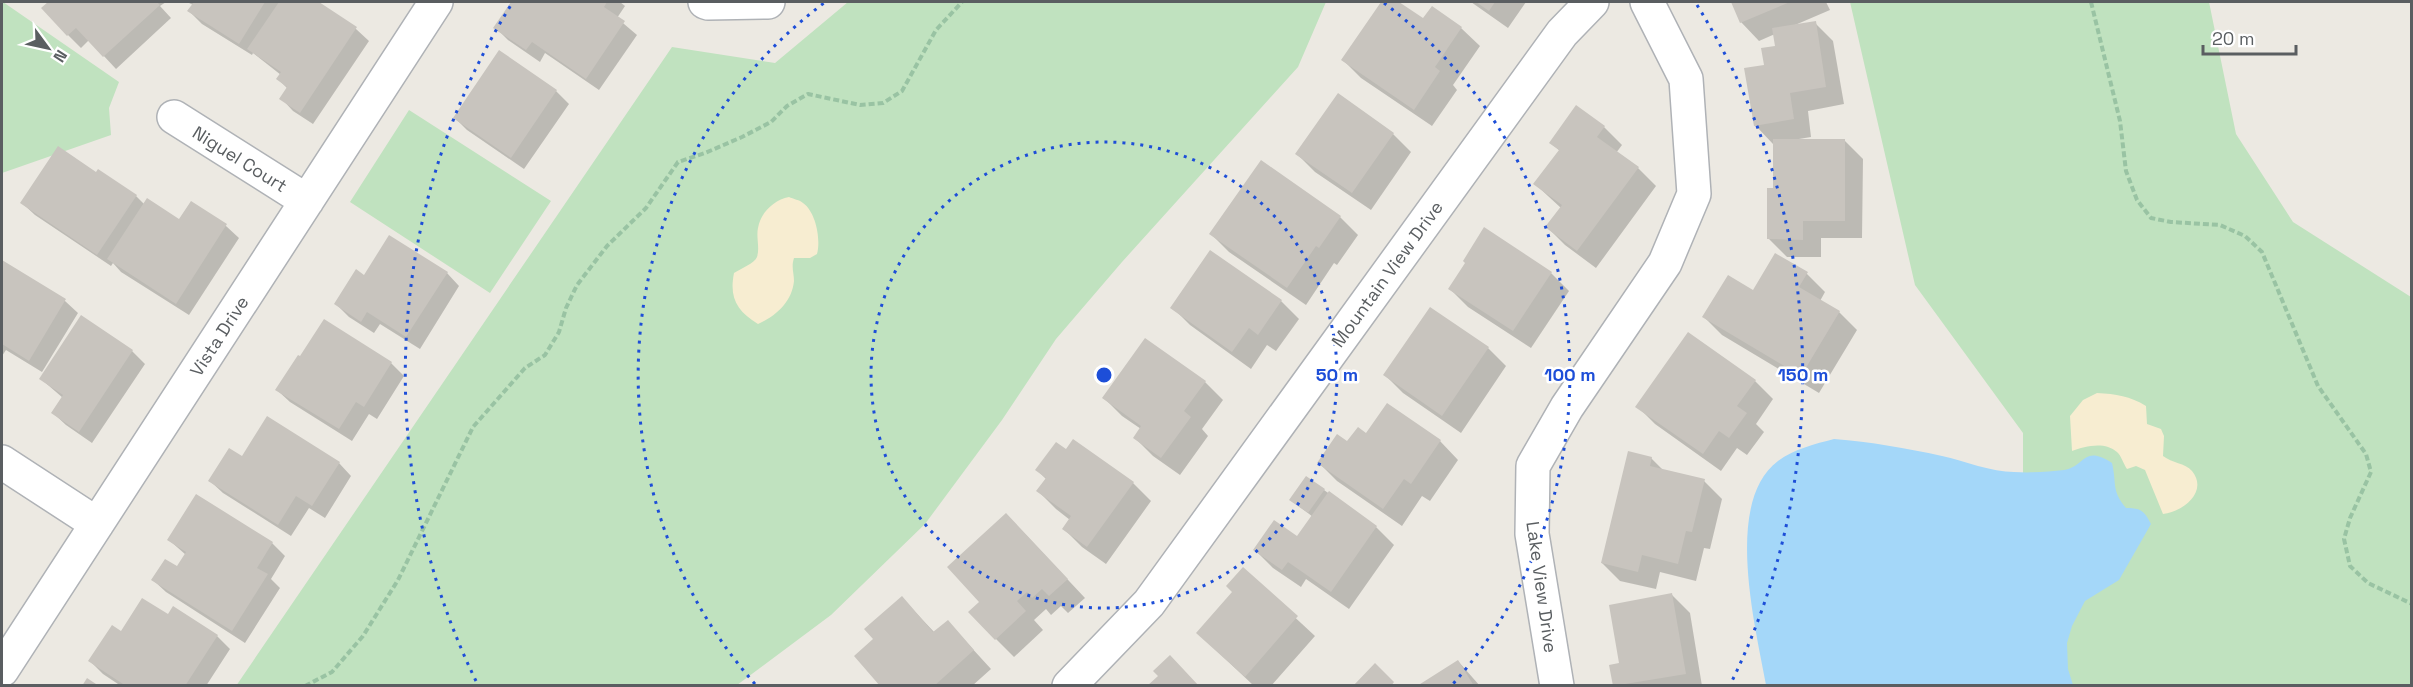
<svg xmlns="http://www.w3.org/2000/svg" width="2413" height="687" viewBox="0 0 2413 687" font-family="'Space Grotesk',sans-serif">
<rect width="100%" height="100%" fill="#ece9e2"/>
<path fill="#c0e2bf" d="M3,2L119,82L109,108L111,135L2,173V3Z
M848,2H1326L1298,67L1122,262L1056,339L1002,420L925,524L831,615L737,685L236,686L672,47L775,63Z
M1850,2H2209L2236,134L2293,222L2411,297V685H2050L2023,591V433L1915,285Z
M409,110L551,201L490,293L350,202Z"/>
<path fill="#f7edd1" d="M789,197C793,199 800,200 803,203C816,212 821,240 817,254L810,258H794C791,267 794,273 794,281C792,302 776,316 758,324C737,311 729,298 734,273C740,269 755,263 757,257C760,248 756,237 758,228C761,212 774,200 789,197Z
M2097,393C2116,394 2130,396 2146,406L2147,424L2161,429L2164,436L2163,456C2172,463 2185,463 2192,471C2209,492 2182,512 2163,514L2145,470L2136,466L2127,469C2124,465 2121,455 2117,452C2105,441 2085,446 2072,451L2070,416L2083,400Z"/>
<path fill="#a4d7f9" d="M1834,439C1871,442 1906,448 1942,456C1964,461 1992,472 2014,472C2029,473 2049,472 2064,470C2085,467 2083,444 2112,463C2117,484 2111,490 2126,508C2140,508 2144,510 2151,524L2119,580L2085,601L2072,626L2067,643L2068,669L2073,685H1766C1756,628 1723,502 1778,461C1794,449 1815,444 1834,439Z"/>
<path fill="#0003" d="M50,2H166L160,6L171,18L116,69L89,40L81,48L68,35L43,8Z
M187,2H316L356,29L369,41L313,124L293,111L281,98L288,89L278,79L281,75L253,53L252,55L202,24L189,11L193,5Z
M513,2H620L625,6L617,18L637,35L599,90L545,53L540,62L508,40L495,27Z
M1383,2H1396L1423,20L1432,8L1461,28L1480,46L1453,85L1457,90L1432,126L1361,78L1343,60Z
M1471,2H1526L1508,28Z
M1732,2H1826L1830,10L1795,25L1815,23L1833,41L1844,104L1808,111L1811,137L1799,139L1845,141L1863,159L1862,238H1821V257H1787L1769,239L1774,190L1773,144L1755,125L1766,66L1777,47L1775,34L1759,41L1741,22Z
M556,91L569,104L524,169L467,130L455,118Z
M1604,127L1622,145L1616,153L1638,168L1656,186L1596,268L1565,245L1547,227L1561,208L1535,184L1560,151L1551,143Z
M1393,134L1411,152L1371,210L1315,172L1297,154Z
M98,171L136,196L144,204L180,221L191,203L226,226L239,238L189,315L121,272L113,263L111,266L35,215L22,203L97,174Z
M1340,217L1358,235L1337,265L1334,263L1306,305L1229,252L1211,234Z
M1776,255L1807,274L1825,292L1820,301L1839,312L1857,330L1819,393L1722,335L1704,317L1753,292Z
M2,262L65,301L78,313L42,372L6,350L2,356Z
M447,273L459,286L420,349L380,324L374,333L349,317L336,304L365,277Z
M1551,273L1569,291L1531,348L1468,307L1450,289Z
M1281,301L1299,319L1276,351L1267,345L1251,369L1190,325L1172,307Z
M82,318L132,351L145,364L92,443L66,425L53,413L63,398L41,379Z
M324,321L391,363L404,376L377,419L369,414L352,441L290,402L277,390L301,359Z
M1488,348L1506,366L1461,433L1403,393L1385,375Z
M1755,381L1773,399L1756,424L1764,432L1747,455L1737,448L1721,471L1655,424L1637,406Z
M1205,382L1223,400L1202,429L1208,436L1180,475L1153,456L1135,438L1141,429L1122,416L1104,398Z
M1387,405L1440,441L1458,460L1430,501L1422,496L1402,526L1337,481L1319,463L1348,443L1366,435Z
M242,458L339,463L351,476L325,518L309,508L291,536L223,493L210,481Z
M1651,458L1664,471L1704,481L1722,499L1710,549L1704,548L1696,581L1660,572L1656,589L1620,581L1602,563Z
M1037,470L1133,483L1151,501L1106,564L1082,547L1064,529L1070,520L1056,509L1038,491L1046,479Z
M1324,490L1376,527L1394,545L1349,609L1306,579L1301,587L1273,568L1255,550L1298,538L1313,517L1291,500Z
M197,496L272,543L285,556L271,579L280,588L245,643L166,592L153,580L177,568L186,555L169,540Z
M1024,533L1085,598L1068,613L1061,606L1051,615L1046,609L1034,620L1043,630L1014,657L996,639L981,602Z
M1243,569L1315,636L1271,686H1254L1198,633L1234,592Z
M1672,595L1690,613L1702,686H1615L1620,664Z
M902,598L935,633L948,622L991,669L972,686H882L875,639Z
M168,616L217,636L230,649L206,686H121L103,674L90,661L121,633Z
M1458,661L1480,686H1420Z"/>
<path fill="#c8c4be" d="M48,2H157L160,5L103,57L76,28L67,36L41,8Z
M194,2H265L239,44L187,11Z
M279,2H319L357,27L300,113L279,99L287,87L276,79L281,72L247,49Z
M511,2H607L604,7L625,21L586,79L532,42L526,50L493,28Z
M1381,2H1399L1423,18L1432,6L1462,27L1435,67L1440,71L1414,110L1341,60Z
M1476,2H1495L1489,11Z
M1731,2H1790L1740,23Z
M1816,21L1826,87L1790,93L1794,119L1754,126L1744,68L1764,65L1761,48L1775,46L1772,28Z
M499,50L557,90L511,158L453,118Z
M1338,93L1394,133L1352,193L1295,154Z
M1576,105L1605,126L1597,137L1639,167L1577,251L1545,227L1562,205L1533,184L1559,150L1549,143Z
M1773,139H1845V221H1803V240L1767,239V188H1773Z
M58,146L96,172L98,169L137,195L97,255L20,203Z
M1261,160L1341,216L1319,248L1316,246L1287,288L1209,234Z
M147,198L179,219L191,201L227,224L176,304L107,259Z
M1484,227L1552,272L1513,331L1448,289L1465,263L1463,261Z
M389,235L448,272L406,337L367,312L361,322L334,304L356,269L364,275Z
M1210,250L1282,300L1258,335L1249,328L1232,352L1170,308Z
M1775,253L1808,272L1799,287L1840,311L1801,376L1702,317L1728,275L1753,290Z
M2,260L66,299L29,361L2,344Z
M1430,307L1489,347L1442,416L1383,375Z
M81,315L133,350L79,432L51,413L63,395L39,379Z
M324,319L392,362L364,407L356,402L339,429L275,390L298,355L300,356Z
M1688,332L1756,380L1737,406L1747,413L1729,438L1719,431L1703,454L1635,407Z
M1145,338L1206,381L1184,411L1191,417L1161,458L1133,438L1141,426L1102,398Z
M1387,403L1441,440L1411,484L1404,479L1383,509L1317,463L1337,434L1347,441L1358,427L1366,433Z
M267,416L340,462L312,506L296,496L278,525L208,481L229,448L242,456Z
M1073,439L1134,482L1087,547L1062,529L1071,516L1036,491L1046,478L1035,470L1056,442L1066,449Z
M1628,451L1652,457L1650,466L1705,479L1692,532L1686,531L1678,564L1642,555L1638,572L1601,563Z
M1306,476L1325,489L1308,513L1289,500Z
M1329,491L1377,526L1331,592L1288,562L1282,570L1253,550L1274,520L1297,536Z
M196,494L273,542L257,568L268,574L232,631L151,580L165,559L177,566L186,552L167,540Z
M1006,513L1068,579L1049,596L1042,589L1032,598L1027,592L1017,601L1026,611L995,640L968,612L979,602L947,567Z
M1243,567L1298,616L1245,677L1196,633L1232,592L1226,586Z
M1672,593L1686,674L1613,686L1609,665L1619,663L1609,605Z
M902,596L933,632L948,620L974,650L934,686H880L854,656L873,639L864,629Z
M142,598L168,614L173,606L218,635L185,686H126L88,661L112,625L121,631Z
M1170,655L1199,686H1147L1158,676L1153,671Z
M1458,660L1474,686H1417Z
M1375,663L1394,682L1391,686H1353Z
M87,678L99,686H82Z"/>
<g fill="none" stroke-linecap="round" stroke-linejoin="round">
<g stroke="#afb2b6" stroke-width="36">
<path id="minor" d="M705,2L708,3L768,2
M174,117L307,201
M2,462L97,524
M2,670L436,2
M1069,686L1149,603L1562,33L1592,2
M1557,686L1532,534L1533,466L1567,407L1665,263L1694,194L1686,79L1647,2"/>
</g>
<path stroke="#99c3a3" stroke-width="4" stroke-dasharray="6 3" stroke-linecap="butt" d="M2091,2L2120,121L2126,171L2137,200L2151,218L2171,222L2220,225L2245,236L2262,252L2318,386L2366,454L2371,472L2350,518L2344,539L2350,566L2368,583L2412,604
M305,686L332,672L363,636L398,580L473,427L525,368L545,355L559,332L566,308L577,285L607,246L646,208L678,162L705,153L742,137L771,122L787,106L808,94L860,105L883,103L902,91L936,30L962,2"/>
<use href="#minor" stroke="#fff" stroke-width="33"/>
</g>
<g fill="none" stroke="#1d4ed8" stroke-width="3" stroke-dasharray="3 6">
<circle cx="1104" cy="375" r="233"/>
<path d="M755 684A466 466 0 0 1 824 3M1384 3A466 466 0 0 1 1453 684"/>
<path d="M476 681A699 699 0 0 1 511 5M1697 5A699 699 0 0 1 1732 681"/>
</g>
<g text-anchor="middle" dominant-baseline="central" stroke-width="5" stroke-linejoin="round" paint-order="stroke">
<g font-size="18" fill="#5a5e61" stroke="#fff">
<text transform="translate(240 159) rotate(32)">Niguel Court</text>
<text transform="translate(1387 274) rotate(-54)">Mountain View Drive</text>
<text transform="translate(219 336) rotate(-57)">Vista Drive</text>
<text transform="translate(1542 587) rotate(82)">Lake View Drive</text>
</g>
</g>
<circle cx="1104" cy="375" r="9" fill="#1d4ed8" stroke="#fff" stroke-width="3"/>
<g font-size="18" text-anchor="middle" font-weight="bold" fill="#1d4ed8" stroke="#fff" stroke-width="5" stroke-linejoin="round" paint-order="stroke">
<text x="1337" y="381">50 m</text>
<text x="1570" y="381">100 m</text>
<text x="1803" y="381">150 m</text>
</g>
<rect width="2413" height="687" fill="none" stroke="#5a5e61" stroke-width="6"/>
<g transform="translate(48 48) rotate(123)" stroke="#ffffff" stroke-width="4.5" paint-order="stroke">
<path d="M0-4.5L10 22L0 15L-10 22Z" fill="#5a5e61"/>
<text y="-9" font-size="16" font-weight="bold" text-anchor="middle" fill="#5a5e61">N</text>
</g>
<path d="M2203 45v9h93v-9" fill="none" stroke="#5a5e61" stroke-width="3"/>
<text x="2212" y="45" font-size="18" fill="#5a5e61" stroke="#ffffff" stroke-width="4.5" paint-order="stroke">20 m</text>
</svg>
